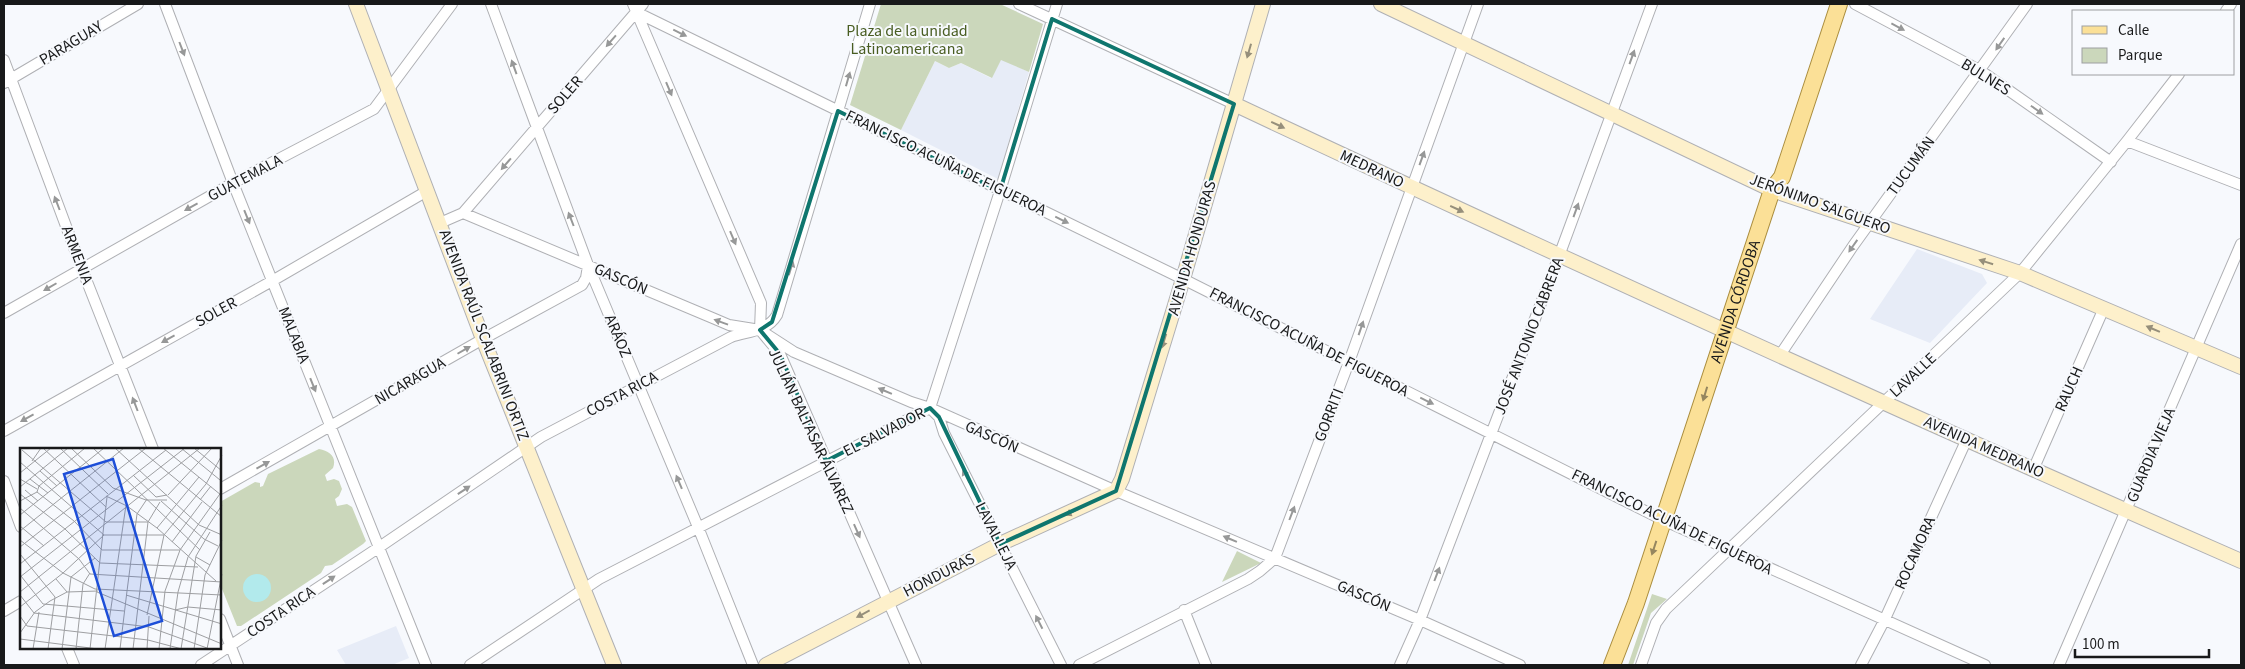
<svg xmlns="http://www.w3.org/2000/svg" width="2245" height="669" viewBox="0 0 2245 669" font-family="'Source Sans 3',sans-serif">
<rect width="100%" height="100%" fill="#f7f9fd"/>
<path fill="#e7ecf7" d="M1001,59L1029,72L998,179L901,130L935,61L949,68L961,63L991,78Z
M1917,249L1982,274L1987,283L1930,343L1870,319Z
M396,626L409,658L392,665H346L337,650Z"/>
<path fill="#cbd7bb" d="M881,4H1000L1043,24L1029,72L1001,60L992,78L961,63L949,68L935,61L901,130L850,105Z
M319,449C330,451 337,457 333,468L325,475L327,481L334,479L339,481L342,489L339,496L335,499L337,506L347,504L352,507L366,541L363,544L332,565L325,566L321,573L241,626H237L220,584V502L255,482L260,483V487L263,486L268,474Z
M1237,551L1261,563L1222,582Z
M1652,594L1667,599L1651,613L1633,665H1628Z"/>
<path fill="#b2eaec" d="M243 588a14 14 0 1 1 28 0a14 14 0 1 1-28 0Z"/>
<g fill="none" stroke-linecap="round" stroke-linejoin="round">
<g stroke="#afb0b4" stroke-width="12">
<path id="street" d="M165,4L233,183L426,665
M491,4L588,265L698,527L753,665
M633,4L761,303L760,330L780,354L916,665
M1019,4L1234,104
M1855,4L1981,71L2111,162
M2226,11L2231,4
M636,12L1183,279L1663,520L1985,665
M4,60L82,269L153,449
M4,83L138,4
M2127,141L2241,185
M463,213L715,319L729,325L760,330L794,352L911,402L930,408L1116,491L1420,620L1520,665
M440,223L463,213L643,4
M4,313L233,183L374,109L452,4
M1780,355L1853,246L2027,4
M932,410L939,417L944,433L1061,665
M4,431L272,281L427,191
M2033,470L2104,308
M4,481L21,527
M220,489L483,339L582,285L586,278L588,266
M1184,610L1206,665
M4,611L21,601
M220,619L238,665
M67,648L74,665
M201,665L378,548L541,437L731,337C748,331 767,332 777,315L870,4
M470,665L599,579L930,408L1000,191L1057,4
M1079,665L1248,579L1260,571L1275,558L1349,362L1478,4
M1400,665L1420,620L1559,256L1652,4
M1641,665L1656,623L1666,609L2020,273L2127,141L2179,74
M1861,665L1884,621L1966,441
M2059,665L2241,244"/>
</g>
<g stroke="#afb0b4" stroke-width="16">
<path id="secondary" d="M356,4L483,339L614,665
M1381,4L1772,190L2020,273L2241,367
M1234,104C1568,261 1903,413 2241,561
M766,665L1000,544L1116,491L1122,479L1183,279L1263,4"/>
</g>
<g stroke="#aa8d3e" stroke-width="18">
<g id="primary">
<path id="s1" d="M1612,665L1636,603L1772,190L1782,177L1839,4"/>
</g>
</g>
<use href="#street" stroke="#fff" stroke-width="10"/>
<use href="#secondary" stroke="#fdf0cb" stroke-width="14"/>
<use href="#primary" stroke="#fbe097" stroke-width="16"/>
</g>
<defs><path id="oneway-solid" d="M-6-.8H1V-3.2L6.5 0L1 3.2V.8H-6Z" transform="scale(1.25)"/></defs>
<g fill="#979898">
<use href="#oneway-solid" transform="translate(1898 27) rotate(28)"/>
<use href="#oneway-solid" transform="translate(680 33) rotate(26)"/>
<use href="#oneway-solid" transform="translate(611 41) rotate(131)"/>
<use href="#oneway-solid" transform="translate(2000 44) rotate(125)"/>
<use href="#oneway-solid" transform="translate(182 49) rotate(69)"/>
<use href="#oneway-solid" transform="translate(1632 57) rotate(-70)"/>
<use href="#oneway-solid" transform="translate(514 67) rotate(-110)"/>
<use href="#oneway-solid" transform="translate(848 79) rotate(-74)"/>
<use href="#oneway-solid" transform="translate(669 89) rotate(67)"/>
<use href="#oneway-solid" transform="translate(2037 110) rotate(35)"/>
<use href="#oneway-solid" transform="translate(1422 158) rotate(-70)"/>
<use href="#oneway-solid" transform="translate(506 164) rotate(131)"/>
<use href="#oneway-solid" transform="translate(57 203) rotate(-111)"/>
<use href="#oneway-solid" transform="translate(191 207) rotate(151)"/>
<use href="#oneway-solid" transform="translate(1576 210) rotate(-70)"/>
<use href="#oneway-solid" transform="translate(247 217) rotate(68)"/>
<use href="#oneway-solid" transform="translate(571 219) rotate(-111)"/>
<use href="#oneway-solid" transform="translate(1062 220) rotate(26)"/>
<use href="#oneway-solid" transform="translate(733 238) rotate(67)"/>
<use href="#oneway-solid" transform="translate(1853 246) rotate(125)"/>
<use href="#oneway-solid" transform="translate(791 268) rotate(-73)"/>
<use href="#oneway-solid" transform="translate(50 287) rotate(150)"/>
<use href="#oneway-solid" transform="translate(721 322) rotate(-160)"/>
<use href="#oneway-solid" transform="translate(1361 328) rotate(-71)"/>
<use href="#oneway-solid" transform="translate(168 339) rotate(151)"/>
<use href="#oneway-solid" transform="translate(464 350) rotate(-30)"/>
<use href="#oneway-solid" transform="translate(313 385) rotate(68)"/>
<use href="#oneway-solid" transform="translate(885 391) rotate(-157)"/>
<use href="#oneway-solid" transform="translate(1427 401) rotate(26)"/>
<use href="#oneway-solid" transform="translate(135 404) rotate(-111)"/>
<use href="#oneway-solid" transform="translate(27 418) rotate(151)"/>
<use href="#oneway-solid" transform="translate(263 465) rotate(-29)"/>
<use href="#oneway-solid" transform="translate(966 476) rotate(-117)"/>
<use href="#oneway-solid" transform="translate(679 482) rotate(-113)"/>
<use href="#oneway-solid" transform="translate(464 490) rotate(-34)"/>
<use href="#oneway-solid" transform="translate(1292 513) rotate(-69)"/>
<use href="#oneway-solid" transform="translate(857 531) rotate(66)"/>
<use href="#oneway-solid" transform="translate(1230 539) rotate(-157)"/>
<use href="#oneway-solid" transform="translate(1437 574) rotate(-69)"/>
<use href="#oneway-solid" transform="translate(329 580) rotate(-34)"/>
<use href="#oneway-solid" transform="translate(1039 622) rotate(-117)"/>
</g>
<g fill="#968f7b">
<use href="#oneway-solid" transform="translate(1249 51) rotate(106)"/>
<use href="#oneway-solid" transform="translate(1278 125) rotate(25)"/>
<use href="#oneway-solid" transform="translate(1457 209) rotate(25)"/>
<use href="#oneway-solid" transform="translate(1986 262) rotate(-162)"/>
<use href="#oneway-solid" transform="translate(2153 329) rotate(-157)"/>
<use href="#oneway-solid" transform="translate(1164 341) rotate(107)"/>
<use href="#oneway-solid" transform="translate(1072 512) rotate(155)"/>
<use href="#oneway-solid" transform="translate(863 614) rotate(152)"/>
</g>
<g fill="#95865f">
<use href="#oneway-solid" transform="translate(1705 394) rotate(107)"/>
<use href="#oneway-solid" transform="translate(1654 548) rotate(108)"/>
</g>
<path fill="none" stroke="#0f766e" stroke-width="4" stroke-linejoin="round" d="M1052,19L1234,104L1116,491L1000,544L939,417L930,408L826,461L780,354L760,330L772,322L838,111L1000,191Z"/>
<g text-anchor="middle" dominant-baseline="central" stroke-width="4" stroke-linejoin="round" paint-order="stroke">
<g font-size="16" fill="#495d22" stroke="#f7f9fd">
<text x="907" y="31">Plaza de la unidad<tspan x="907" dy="18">Latinoamericana</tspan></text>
</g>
<g font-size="16" fill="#18191a" stroke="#f7f9fd">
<text transform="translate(71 43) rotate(-31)">PARAGUAY</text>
<text transform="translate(1986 77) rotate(32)">BULNES</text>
<text transform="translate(565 95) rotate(-49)">SOLER</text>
<text transform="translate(946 163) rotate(26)">FRANCISCO ACUÑA DE FIGUEROA</text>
<text transform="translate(1911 166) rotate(-54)">TUCUMÁN</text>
<text transform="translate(1372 169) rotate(25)">MEDRANO</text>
<text transform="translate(245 178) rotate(-28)">GUATEMALA</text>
<text transform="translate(1820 204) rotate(20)">JERÓNIMO SALGUERO</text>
<text transform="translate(1192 248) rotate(-74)">AVENIDA HONDURAS</text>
<text transform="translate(77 255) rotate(69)">ARMENIA</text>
<text transform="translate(621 279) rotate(23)">GASCÓN</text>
<text stroke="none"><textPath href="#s1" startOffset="384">AVENIDA CÓRDOBA</textPath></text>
<text transform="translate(216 312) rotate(-29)">SOLER</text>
<text transform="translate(294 335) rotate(68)">MALABIA</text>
<text transform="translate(484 335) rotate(69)">AVENIDA RAÚL SCALABRINI ORTIZ</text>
<text transform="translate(618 336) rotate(67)">ARÁOZ</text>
<text transform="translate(1529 336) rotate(-69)">JOSÉ ANTONIO CABRERA</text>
<text transform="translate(1309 342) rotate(27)">FRANCISCO ACUÑA DE FIGUEROA</text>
<text transform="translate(1913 375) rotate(-43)">LAVALLE</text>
<text transform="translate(410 381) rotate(-30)">NICARAGUA</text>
<text transform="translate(2069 389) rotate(-66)">RAUCH</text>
<text transform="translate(622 394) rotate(-28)">COSTA RICA</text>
<text transform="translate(1329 415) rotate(-69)">GORRITI</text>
<text transform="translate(811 431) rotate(65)">JULIÁN BALTASAR ÁLVAREZ</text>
<text transform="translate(884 432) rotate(-27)">EL SALVADOR</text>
<text transform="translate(992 437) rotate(24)">GASCÓN</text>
<text transform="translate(1984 447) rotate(24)">AVENIDA MEDRANO</text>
<text transform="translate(2151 455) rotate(-67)">GUARDIA VIEJA</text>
<text transform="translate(1672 522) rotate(26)">FRANCISCO ACUÑA DE FIGUEROA</text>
<text transform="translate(996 536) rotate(63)">LAVALLEJA</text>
<text transform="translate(1915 553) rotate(-66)">ROCAMORA</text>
<text transform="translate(939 575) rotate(-27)">HONDURAS</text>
<text transform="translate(1364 596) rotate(23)">GASCÓN</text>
<text transform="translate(281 612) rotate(-34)">COSTA RICA</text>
</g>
</g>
<g transform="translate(20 448)">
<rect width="201" height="201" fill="#f7f9fd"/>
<path fill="none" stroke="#9e9fa2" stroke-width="1" d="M23,0L86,59M40,0L88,46M51,0L93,40L126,52H147M73,0L180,102M95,0L179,77L202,87M118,0L202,69M143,0L201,47M161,0L200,32M174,0L202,23M2,2L86,74H128M12,13L21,0M0,14L84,87H144M20,23L37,38M0,25L31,0M113,27L136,49L147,47M0,31L17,41M10,31L28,45M0,39L48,0M5,42L18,53M17,44L54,73L82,102M17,44L19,38L65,0M0,46L45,81L80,115L178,119M148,47L192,0M86,48L107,58L137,80L196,133M180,52L191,38M0,53L17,44M141,53L184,91L198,98M0,60L59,111L70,126L202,134M0,67L84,0M0,78L24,98M137,80L179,29M0,83L104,0M0,92L43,125L75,141L202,147M152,94L182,54M0,99L126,0M82,102H160L202,43M0,106L35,149L28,201M176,109L190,117M0,116L146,2M1,128L23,156L104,163M0,129L165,0M36,131L47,144M107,143L117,66L127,51M0,144L180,0M77,144L202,196M0,147L14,165L129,179L187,200M106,147L202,176M0,159L43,125L84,87M155,162L168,159L202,162M127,167L144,87L186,36L202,7M0,168L7,178L128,192L162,201M0,185L15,164L30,153L47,144L78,143M0,191L78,201M13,201L19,164M42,201L51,129L75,110M56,201L63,136L70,125M70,201L87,49M85,201L106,57M100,201L107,143M113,201L128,74L140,54M127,201L129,168M139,201L145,143L160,102M150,201L158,144L168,109L202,57M161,201L176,108L190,84M174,201L185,127L202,92M187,201L202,126"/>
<path fill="#1d4ed8" fill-opacity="0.15" stroke="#1d4ed8" stroke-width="2.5" d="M93,11L142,173L94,188L44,26Z"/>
<rect width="201" height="201" fill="none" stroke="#18191a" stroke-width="2.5"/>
</g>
<rect width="2245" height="669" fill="none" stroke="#18191a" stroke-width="10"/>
<rect x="2072" y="10" width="162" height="65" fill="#f7f9fd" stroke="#9e9fa2"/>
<rect x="2082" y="26" width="25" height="8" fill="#fbe097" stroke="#9e9fa2"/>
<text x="2118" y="35" font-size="15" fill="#18191a">Calle</text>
<rect x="2082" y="48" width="25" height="15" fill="#cbd7bb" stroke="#9e9fa2"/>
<text x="2118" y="60" font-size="15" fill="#18191a">Parque</text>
<path d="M2075 649v8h134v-8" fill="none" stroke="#18191a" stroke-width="2.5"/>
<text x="2082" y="649" font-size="15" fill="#18191a" stroke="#f7f9fd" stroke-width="4" paint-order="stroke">100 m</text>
</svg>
